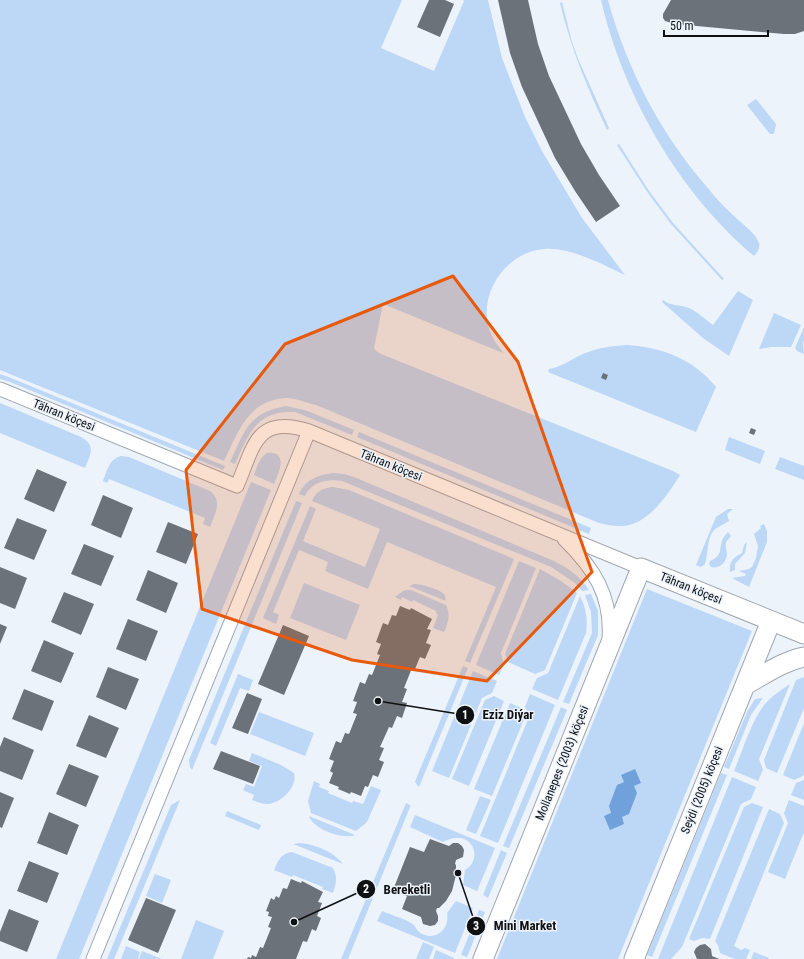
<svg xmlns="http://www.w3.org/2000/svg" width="804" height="959" viewBox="0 0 804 959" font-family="'Roboto Condensed',sans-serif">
<rect width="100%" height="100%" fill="#ecf3fb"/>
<path fill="#bdd7f7" d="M0,0H402L381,48L434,71L464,1L463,0H488L502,58L525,117L542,151L582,218L625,275C602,264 570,247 544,249C504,252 474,299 492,336C494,341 498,346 502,351L503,353L383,304L374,348L376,351L381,354L673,471L680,475C667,496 646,528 618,526C612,526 605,524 599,523L316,405C306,403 296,398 286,398C248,400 238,432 224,461L0,370Z
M601,0H608C627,69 660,133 707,187C715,197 724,207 734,216C742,224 755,232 759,243C760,248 758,252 754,256C679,193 623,95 601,0Z
M562,2L572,42L579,61L609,128L607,130C587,87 571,49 560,3Z
M756,99L776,124L774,134H770L747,105Z
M619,144L649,191L673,223L724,279L722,280L671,224L648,193L617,145Z
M738,291L753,300L729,356L703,338L662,302L663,300C671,307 682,304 691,309C699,313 706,320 713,325Z
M774,313L801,325L791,347H771L759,349Z
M804,327V340L803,343L804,354L797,351L795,348Z
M627,345C661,347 694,359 716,387L696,432L548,372L549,369C562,367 571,359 583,354C597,348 611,346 627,345Z
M0,374L11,378L225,466L223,470L10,382L0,379Z
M0,403L81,437C97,446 90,455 85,468L0,433Z
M286,406L305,410L354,430L352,435L295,412C256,410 249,434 235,464L230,462C245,430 248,413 286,406Z
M359,432L591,528L589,534L357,437Z
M729,437L765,451L760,464L725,450Z
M267,453C289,451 279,473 274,484L254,475C257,467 259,458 267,453Z
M121,456L129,457L210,491C223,501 215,514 210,527L203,524L205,518L109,479L107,483L103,481C107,471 109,459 121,456Z
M780,457L804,466V480L775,469Z
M333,473L344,474L354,477L554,561C568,568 580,576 589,590L582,591L575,583L551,567L342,481C328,479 312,481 305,496L299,494C305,479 319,475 333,473Z
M251,482L271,490L79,959H56Z
M333,487L349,490L514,559L470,663L465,661L496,587L387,542L368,589L325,571L328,562L299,550L273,612L279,615L276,624L263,618L310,506L316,509L303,541L365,567L380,529L312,501C316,491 323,488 333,487Z
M296,501L302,503L192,770L190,767L189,760Z
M728,509H733L727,514L729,521C725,524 719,526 715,529C706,538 709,553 705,564L701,567L696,565L716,517Z
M764,524L767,531V542L749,587L732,578L745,576L746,574L739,571L749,569L752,567L756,558L758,546L754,534L761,528L760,526Z
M728,532L731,536L726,542C725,547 727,551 727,555C726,563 719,569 711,567L709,564L710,561C727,554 715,544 728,532Z
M747,542L745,553L735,564V570L730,572C729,561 733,558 742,553L744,545Z
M519,561L536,568L501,653L504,664L499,675L476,665Z
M540,569L561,581L577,593L545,670L535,674L508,662L505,654Z
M304,583L360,605L346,640L290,618Z
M414,584C421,584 439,589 444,594C446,597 445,598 446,601L409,586Z
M647,589L752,631L618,959H497Z
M406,590H411L446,605C451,615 448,623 444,632L433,628L438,615L436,613V611L413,600L412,602L402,597L401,600L395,597L403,591Z
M591,594L598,611V635L569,704L563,702L592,633L591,612L585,595Z
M580,596C586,608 588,620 586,633L558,700L532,689L537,678L548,673Z
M463,666L468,668L419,787L415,782L416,779Z
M473,671L497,681L492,693L482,698L449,778L432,771Z
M238,674L253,680L249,691L240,688L216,746L210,743Z
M804,677V708L777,773L766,768L764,760L796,680Z
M790,684L759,759L763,770L758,781L734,771C742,752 752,719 765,704C772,696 781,690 790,684Z
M530,694L555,705L498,843L480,836L529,717L525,707Z
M494,696L504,701L469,786L452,779L485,700Z
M763,698L751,715L729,769L724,767L747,712L755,699Z
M510,703L521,708L525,717L492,796L474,789Z
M561,707L567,710L509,848L503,846Z
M259,712L314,733L305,756L250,734Z
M804,723V774L803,776L794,780L783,775Z
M252,753L281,765L294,773C298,787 281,803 268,804C262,804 257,802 252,800L254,795L243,790L246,784L254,787L262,766L249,761Z
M721,773L727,775L652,957L647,955Z
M732,777L756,787L751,799L741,804L682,947L671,959H658Z
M804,780V800L791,795L796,783Z
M314,781L320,784L319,787L329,791L328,793L352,803L353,801L363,804L371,786L381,790L367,822L356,831L311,813L308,801Z
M480,796L491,800L476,834L466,830Z
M180,800L114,959H107L171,805Z
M789,800L804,806V832L785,879L768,872L788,823L784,813Z
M406,803L410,805V807L348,959H341Z
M752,803L763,807L710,939L702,938L694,941L689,939L744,807Z
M769,809L780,814L784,823L734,946L741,950L745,948L750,950L746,959H735L720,953L718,945L715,941Z
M227,811L261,825L259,830L225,816Z
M415,815L495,848L477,891L463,885L465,870C484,860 473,826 443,842L410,827Z
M309,816L355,835C343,840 313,829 309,816Z
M299,843C315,844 334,852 343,864L293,844Z
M501,850L507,853L488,898L483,895Z
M292,852L333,868C338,877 336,884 333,893L322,889L323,887L293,875L292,877L274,870C278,861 281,853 292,852Z
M155,874L171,880L162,903L146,896Z
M456,901L473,908L455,953L377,921L382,911C391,915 403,918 411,923C417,926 416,933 425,935C438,940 450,927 447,913Z
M479,910L485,912L467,957L461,955Z
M196,920L224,931L213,959H181Z
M423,942L434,947L429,959H416Z
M126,946L140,952L138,959H121Z
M436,950L454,958V959H433Z
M142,951L162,959H139Z
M754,952L769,958L768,959H751Z"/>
<path fill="#71a1da" d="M635,769L641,783L634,786L637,793L629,814L622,817L624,824L610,830L604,816L611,813L609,806L617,785L624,782L621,775Z"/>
<path fill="#6c7279" d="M429,0H445L454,4L440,37L417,27Z
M498,0H528L538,44L549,76L581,144L599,175L620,206L596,222L575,191L555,158L522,87L510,53Z
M671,0H804V31L795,34H784L675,24L665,21L663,18V14Z
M603,373L608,375L606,380L601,378Z
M751,428L756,430L754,435L749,433Z
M37,469L67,482L54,512L24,499Z
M103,495L133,508L121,538L91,525Z
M17,518L47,530L34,560L4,548Z
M168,522L198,534L186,564L156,552Z
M84,544L114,556L101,586L71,574Z
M0,567L27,578L15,609L0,603Z
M148,570L178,583L166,613L136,600Z
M64,592L94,604L81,635L51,622Z
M400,606L410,610L411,608L432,619L427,629L431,630L426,643L431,645L425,659L420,657L415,669L412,668L404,688L407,689L402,702L407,703L402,718L397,716L392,728L389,727L380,747L384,748L379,760L384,762L378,777L373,775L368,787L365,786L361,796L351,792L350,794L338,789L339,787L329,783L333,773L330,771L334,761L329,759L336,741L341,743L345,733L349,734L357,714L353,713L357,702L353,701L360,682L365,684L369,674L372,675L380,655L377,654L381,644L376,642L383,623L388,625L392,615L396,616Z
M128,619L158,631L146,661L116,649Z
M0,624L7,627L0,644Z
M283,625L309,636L284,695L258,684Z
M44,640L74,653L61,683L31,671Z
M108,667L139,679L126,710L96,697Z
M24,689L54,701L42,731L12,719Z
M247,693L262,699L248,734L232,728Z
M89,715L119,728L106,758L76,746Z
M4,737L34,750L22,780L0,771V747Z
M221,751L260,766L253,784L213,769Z
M69,764L99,776L86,807L56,794Z
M0,792L14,798L2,828L0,827Z
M49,812L79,825L67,855L37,843Z
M430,839L449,846L453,843H458L462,846L464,850L463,857L456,860L455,864L456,865V875L452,891L446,901L439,908H437L436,911L438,916V921L435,925L430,926L423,924L421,917L402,909L407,896L393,890L410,847L424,852Z
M29,861L59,873L47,903L17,891Z
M291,879L301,883L302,881L323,892L318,902L322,903L317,916L321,918L316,931L312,929L307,942L303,941L296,959H247L248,957L251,958L252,955L256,957L260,947L263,948L271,928L268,927L272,917L268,916L269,912L266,911L271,898L274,900L276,896L279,898L283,888L287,889Z
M146,898L176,910L158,953L128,940Z
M9,909L39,921L27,952L0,941V932Z
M705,944L711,949L712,956L719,959H697L694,952L696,948L700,945Z"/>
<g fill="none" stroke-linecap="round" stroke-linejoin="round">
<g stroke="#a1a7af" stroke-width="15">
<path id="street" d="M0,389L237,486C254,446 256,414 309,431L641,568
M564,539C594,568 612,596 609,639
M93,959L309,431"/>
</g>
<g stroke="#a1a7af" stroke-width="21">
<path id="secondary" d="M745,685C764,675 783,661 804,657
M483,959L641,568L804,634
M634,959L771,621"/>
</g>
<use href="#street" stroke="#fff" stroke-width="13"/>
<use href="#secondary" stroke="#fff" stroke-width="19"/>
</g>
<path fill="#e8590c" fill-opacity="0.2" stroke="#e8590c" stroke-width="3" stroke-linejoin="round" d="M453,276L518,362L592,572L487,681L352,660L202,609L186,470L285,344Z"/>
<g text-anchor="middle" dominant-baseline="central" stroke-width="3" stroke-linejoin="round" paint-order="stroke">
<g font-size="12" fill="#0e1012" stroke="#ecf3fb">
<text transform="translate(64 415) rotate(22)">Tähran köçesi</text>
<text transform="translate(391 465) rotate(22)">Tähran köçesi</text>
<text transform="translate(691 588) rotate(22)">Tähran köçesi</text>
<text transform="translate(562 763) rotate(-68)">Mollanepes (2003) köçesi</text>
<text transform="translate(702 790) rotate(-68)">Seýdi (2005) köçesi</text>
</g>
</g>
<path fill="none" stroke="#0e1012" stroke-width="1.5" d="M378 701L465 715M294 922L366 889M458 873L476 926"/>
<g fill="#0e1012" stroke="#ecf3fb" stroke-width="1.5">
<circle cx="378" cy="701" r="4"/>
<circle cx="294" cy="922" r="4"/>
<circle cx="458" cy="873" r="4"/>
<circle cx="465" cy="715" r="10"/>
<circle cx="366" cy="889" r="10"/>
<circle cx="476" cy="926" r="10"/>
</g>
<g font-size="12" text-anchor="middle" font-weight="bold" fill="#fff">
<text x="465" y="719">1</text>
<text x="366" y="893">2</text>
<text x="476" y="930">3</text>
</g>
<g font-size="13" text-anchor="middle" font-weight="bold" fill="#0e1012" stroke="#ecf3fb" stroke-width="3" stroke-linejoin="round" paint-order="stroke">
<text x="508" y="719">Eziz Diýar</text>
<text x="407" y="894">Bereketli</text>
<text x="525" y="930">Mini Market</text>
</g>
<path d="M664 30v6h104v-6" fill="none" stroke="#0e1012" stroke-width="2"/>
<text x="670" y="30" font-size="12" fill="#0e1012" stroke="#ecf3fb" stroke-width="3" paint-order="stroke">50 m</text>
</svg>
